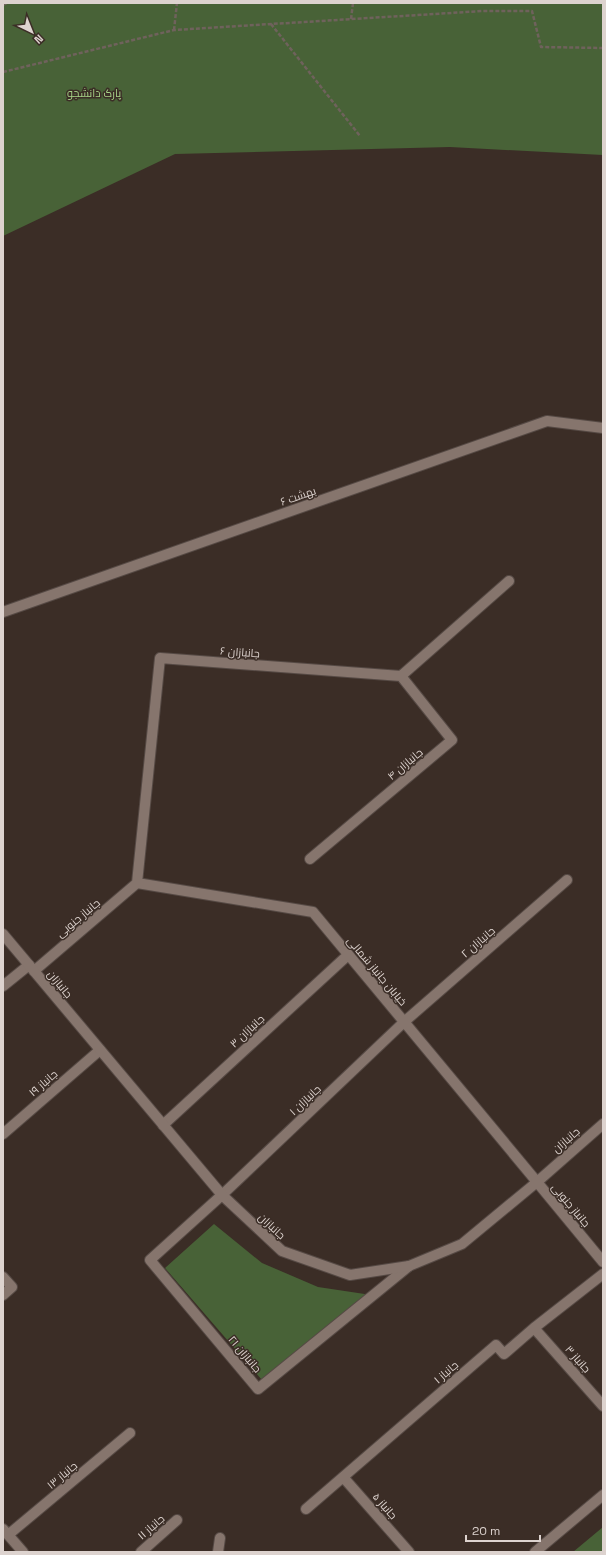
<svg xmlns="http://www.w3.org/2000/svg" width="606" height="1555" viewBox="0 0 606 1555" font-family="'Space Grotesk',Cairo,sans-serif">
<rect width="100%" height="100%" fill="#3b2d26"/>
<path fill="#486237" d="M3,3H603V155L450,147L175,154L3,236Z
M214,1224L262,1263L318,1287L378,1296L268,1387L165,1268Z
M603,1526V1552H573L603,1527Z"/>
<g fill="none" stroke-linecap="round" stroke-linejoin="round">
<g stroke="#564a45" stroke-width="12">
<path id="street" d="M3,612L547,421L603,428
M310,859L452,740L401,676
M137,883L160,658L401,676L509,581
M137,883L313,912L537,1182
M34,971L137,883
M3,986L29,965
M163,1125L348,955
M3,1134L100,1050
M409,1266L258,1389L150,1260L222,1195L404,1022L567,880
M3,1277L12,1287L3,1295
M534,1328L603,1406
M343,1477L409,1552
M306,1509L496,1345L504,1354L534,1328L603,1274
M3,1529L23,1552
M8,1535L130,1433
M141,1552L177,1520
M218,1552L220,1538"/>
</g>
<g stroke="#564a45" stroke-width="12">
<path id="secondary" d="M3,934L222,1195L282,1251L350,1275L409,1266L462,1244L537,1182L603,1124
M537,1182L603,1262
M535,1552L603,1495"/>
</g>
<path stroke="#6f625c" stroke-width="2.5" stroke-dasharray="4 2" stroke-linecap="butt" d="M3,5L7,3
M351,19L353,3
M271,24L360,136
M174,30L177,3
M3,72L174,30L483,11H532L541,47L603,48"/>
<use href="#street" stroke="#86756d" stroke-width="10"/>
<use href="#secondary" stroke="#86756d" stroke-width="10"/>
</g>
<g text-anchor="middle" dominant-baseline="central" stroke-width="3" stroke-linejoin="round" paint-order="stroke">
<g font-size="11" fill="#a7d488" stroke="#3b2d26">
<text x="94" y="93">پارک دانشجو</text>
</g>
<g font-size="11" fill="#ddd3cf" stroke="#3b2d26">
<text transform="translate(298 496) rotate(-19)">بهشت ۶</text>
<text transform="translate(240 652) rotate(4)">جانبازان ۶</text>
<text transform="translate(405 764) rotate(-40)">جانبازان ۴</text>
<text transform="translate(78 918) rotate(-40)">جانباز جنوبی</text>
<text transform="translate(478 942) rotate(-41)">جانبازان ۲</text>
<text transform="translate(377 971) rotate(50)">خیابان جانباز شمالی</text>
<text transform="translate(60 984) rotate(50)">جانبازان</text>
<text transform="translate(247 1031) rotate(-43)">جانبازان ۳</text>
<text transform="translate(43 1083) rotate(-41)">جانباز ۱۹</text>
<text transform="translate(305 1100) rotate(-43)">جانبازان ۱</text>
<text transform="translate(566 1140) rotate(-41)">جانبازان</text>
<text transform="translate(571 1205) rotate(50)">جانباز جنوبی</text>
<text transform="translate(272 1226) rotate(43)">جانبازان</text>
<text transform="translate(245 1354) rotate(50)">جانبازان ۲۱</text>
<text transform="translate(578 1359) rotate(49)">جانباز ۳</text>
<text transform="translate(446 1372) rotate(-41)">جانباز ۱</text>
<text transform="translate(62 1475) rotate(-40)">جانباز ۱۳</text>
<text transform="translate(385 1506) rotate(49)">جانباز ۵</text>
<text transform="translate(151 1527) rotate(-41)">جانباز ۱۱</text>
</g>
</g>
<rect width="606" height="1555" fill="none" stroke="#ddd3cf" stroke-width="8"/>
<g transform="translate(32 32) rotate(137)" stroke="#3b2d26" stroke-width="3" paint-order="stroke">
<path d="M0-3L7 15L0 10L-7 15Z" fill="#ddd3cf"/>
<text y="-6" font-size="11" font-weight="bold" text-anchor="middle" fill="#ddd3cf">N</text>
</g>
<path d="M466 1535v6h74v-6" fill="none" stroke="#ddd3cf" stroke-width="2"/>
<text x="472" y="1535" font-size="12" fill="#ddd3cf" stroke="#3b2d26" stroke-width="3" paint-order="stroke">20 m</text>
</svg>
